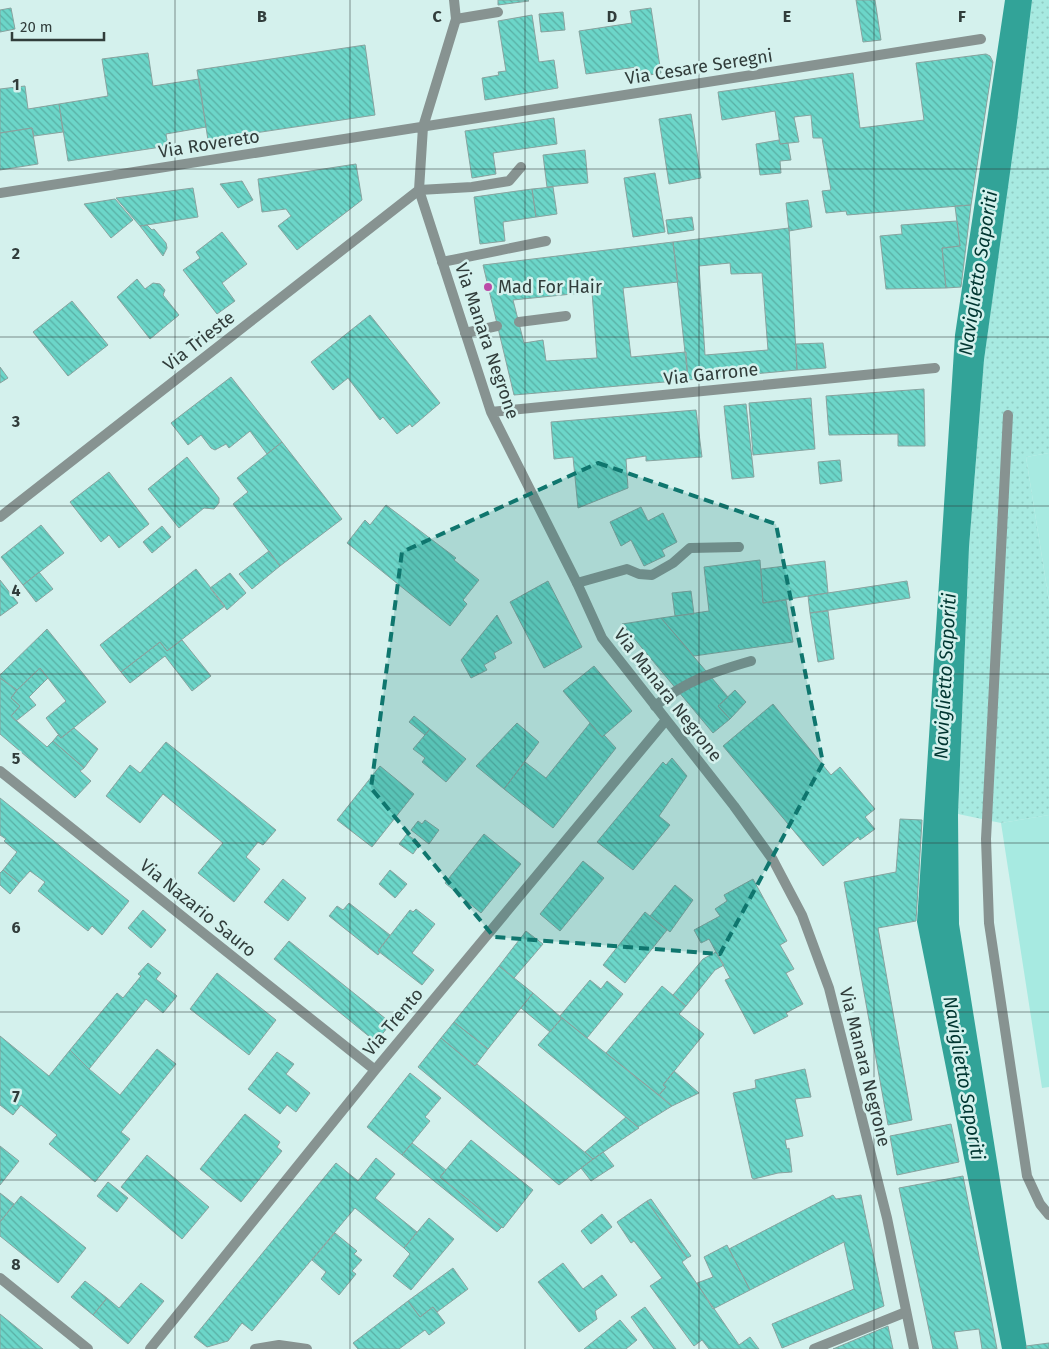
<svg xmlns="http://www.w3.org/2000/svg" width="1049" height="1349" viewBox="0 0 1049 1349" font-family="'Fira Sans',sans-serif">
<defs>
<pattern id="green-dots" width="8" height="8" patternUnits="userSpaceOnUse" patternTransform="scale(1.25)"><rect width="8" height="8" fill="#a7eae1"/><path d="M2 2h.1M6 6h.1" fill="none" stroke="#90cac2" stroke-width="1.8" stroke-linecap="round"/></pattern>
<pattern id="building-back-hatch" width="6" height="6" patternUnits="userSpaceOnUse" patternTransform="scale(1.25)"><rect width="6" height="6" fill="#6cd6c9"/><path d="M-1 5l2 2M0 0l6 6M5-1l2 2" fill="none" stroke="#59afa4"/></pattern>
</defs>
<rect width="100%" height="100%" fill="#d4f1ed"/>
<path fill="url(#green-dots)" d="M1031,0H1049V453L1026,457L1049,601V815L1001,823L958,814L969,547L984,360Z"/>
<path fill="#a7eae1" d="M1049,453V601L1026,457Z
M1049,815V1087L1042,1088L1001,823Z"/>
<path fill="#32a398" d="M1005,0H1032L1017,122L984,360L969,547L958,814L959,924L1027,1349H1002L917,922L955,335Z"/>
<path fill="url(#building-back-hatch)" stroke="#88a39f" fill-rule="evenodd" d="M498,0H528L529,1L498,5Z
M856,0H875L881,40L863,42Z
M11,8L15,29L0,32V10Z
M651,8L661,73L638,77L637,67L586,74L579,31L632,23L630,11Z
M563,12L565,30L541,32L539,14Z
M532,15L539,62L554,60L558,88L485,100L482,78L499,75L498,72L506,71L498,21Z
M365,45L375,115L208,140L197,70Z
M148,53L153,86L199,79L206,127L166,134L168,146L68,161L59,104L108,96L102,59Z
M986,54L990,56L993,62L971,205L847,215L846,211L826,213L822,191L831,190L822,138H813L811,115L794,117L799,142L780,144L775,111L722,120L718,92L853,73L860,128L924,120L916,63Z
M25,86L28,109L59,104L63,132L34,136L32,128L0,133V89Z
M691,114L701,178L669,184L659,119Z
M554,118L557,144L493,153L496,174L472,178L465,131Z
M32,128L38,164L0,170V133Z
M779,140L780,144L788,143L791,160L780,161L781,173L760,175L756,144Z
M585,150L588,183L547,187L543,155Z
M356,164L362,200L297,250L278,226L291,216L286,209L262,212L258,179Z
M655,173L665,232L633,237L624,178Z
M242,181L253,200L238,208L220,184Z
M553,187L557,214L536,217L532,189Z
M193,188L198,217L140,226L116,198Z
M532,189L536,217L503,222L505,241L480,244L474,197Z
M115,199L133,220L111,238L84,204Z
M808,200L812,227L789,231L786,203Z
M971,205L961,287L946,288L942,248L960,246L955,206Z
M692,217L694,230L668,234L666,220Z
M957,221L960,246L942,248L946,288L886,289L880,236L902,234L901,225Z
M147,225L152,230L154,229L166,243L167,248L163,256L140,226Z
M789,228L797,370L688,380L673,242ZM730,263L731,274L762,273L768,350L705,355L699,266Z
M222,232L247,264L222,283L235,301L217,314L183,270L200,258L196,252Z
M673,242L678,282L623,288L631,357L686,352L688,380L514,395L483,265ZM592,292L597,358L546,361L543,340L524,343L513,300Z
M137,279L145,289L153,283L160,284L165,290L163,295L179,315L150,339L117,297Z
M72,301L108,345L68,376L33,332Z
M370,315L440,403L412,427L410,424L397,434L383,417L380,420L348,378L333,390L311,362Z
M823,343L826,368L797,370L796,344Z
M0,367L8,378L0,383Z
M231,377L282,442L267,454L250,431L229,448L226,444L215,450L211,448L201,435L188,445L171,423Z
M924,389L925,446H898V434L829,435L826,396Z
M811,398L815,449L753,455L749,403Z
M746,404L754,477L732,479L724,406Z
M696,410L702,457L646,461V456L626,459L628,488L578,508L573,457L554,459L551,422Z
M282,442L342,519L280,566L233,504L248,492L237,478Z
M187,457L219,498V503L214,509L204,508L179,528L148,489Z
M840,460L842,481L820,484L818,462Z
M109,472L149,524L119,548L109,535L101,542L70,502Z
M386,505L456,558L454,560L479,580L463,600L467,604L450,626L347,543L365,520L370,525Z
M641,507L648,521L663,513L677,542L662,550L665,556L644,566L631,540L621,546L610,522Z
M41,525L64,553L23,585L1,557Z
M162,526L171,537L152,553L143,542Z
M269,551L280,566L252,589L239,574Z
M760,560L763,603L786,600L793,642L694,656L661,618L709,611L704,567Z
M825,561L828,593L763,603L761,569Z
M196,569L225,606L167,651L160,642L121,672L100,645Z
M39,572L53,589L36,602L23,585Z
M230,573L246,593L227,610L210,588Z
M0,580L18,603L0,616Z
M548,581L582,647L544,668L510,602Z
M907,581L910,598L810,613L808,596Z
M691,591L694,614L675,616L672,593Z
M828,611L834,659L818,662L810,613Z
M497,615L512,643L494,653L496,658L484,665L487,670L471,678L461,660Z
M661,618L728,697L718,706L730,719L713,733L622,624Z
M47,629L106,702L61,738L46,718L66,701L40,668L17,690L0,678V675Z
M182,640L211,676L192,691L165,656L130,683L121,672L160,642L167,651Z
M594,666L632,711L602,737L563,691Z
M40,668L48,678L29,697L36,705L16,721L11,716L20,706L11,698L17,690Z
M0,678L17,690L11,698L20,706L11,716L47,747L53,741L84,768L80,771L91,781L75,798L0,734Z
M735,690L746,702L730,719L718,706Z
M773,704L831,775L840,767L875,809L865,817L875,829L860,840L858,837L823,866L723,746Z
M414,716L430,729L425,735L409,722Z
M517,723L539,742L504,789L476,766Z
M590,723L602,737L604,735L616,748L553,828L504,789L525,762L546,778Z
M74,728L98,749L84,768L53,741L58,735L61,738Z
M430,729L466,759L446,782L422,762L425,758L413,749Z
M166,742L276,830L263,845L258,842L246,857L260,869L234,902L198,873L223,843L163,794L140,823L106,796L130,765L140,773Z
M672,758L687,776L659,816L670,825L633,870L597,842L663,762L666,765Z
M380,766L414,794L372,847L337,820Z
M0,798L129,901L102,935L92,926L88,931L38,891L45,882L30,871L19,883L3,870L17,852L4,841L6,839L0,835Z
M900,819L922,820L916,921L878,928L912,1120L888,1125L844,882L896,872Z
M425,820L439,830L429,844L411,830L418,821L422,824Z
M407,834L420,844L413,854L399,844Z
M484,834L521,864L481,913L445,883Z
M583,861L604,878L560,931L540,914Z
M3,870L19,883L10,894L0,885V873Z
M390,870L407,884L395,898L379,884Z
M283,879L306,898L288,921L264,902Z
M753,879L787,941L780,945L794,969L786,973L803,1004L786,1013L788,1016L754,1034L725,980L730,978L709,939L701,943L694,930L720,916L715,909L727,901L724,895Z
M675,885L693,900L670,932L650,916Z
M349,903L390,935L378,951L380,952L378,955L329,916L337,906L343,910Z
M416,909L435,924L412,953L434,970L422,985L378,951L410,910L413,912Z
M143,910L166,930L151,948L128,928Z
M645,912L667,930L625,983L603,965Z
M526,931L543,944L514,978L499,966Z
M289,941L391,1023L376,1042L274,959Z
M716,952L724,965L715,970L686,1006L673,995L703,959Z
M148,963L161,973L156,979L177,996L163,1013L146,999L89,1069L70,1050L117,993L123,998L141,976L138,974Z
M499,966L533,993L488,1049L454,1022Z
M217,973L276,1020L249,1055L190,1009Z
M590,980L601,989L607,981L623,994L587,1038L560,1016Z
M662,986L686,1006L679,1014L704,1034L663,1085L666,1087L659,1095L606,1053Z
M533,993L562,1018L550,1032L521,1008Z
M562,1018L672,1106L638,1127L538,1045Z
M454,1022L488,1049L475,1066L441,1038Z
M0,1036L49,1076L70,1050L89,1069L120,1095L157,1049L176,1064L121,1132L130,1139L95,1182L49,1144L57,1135L21,1105L13,1115L0,1105Z
M441,1038L475,1066L477,1064L593,1159L559,1185L418,1067Z
M277,1052L294,1064L286,1074L310,1093L296,1112L287,1105L280,1114L248,1089Z
M805,1069L811,1097L795,1099L803,1136L785,1140L787,1149L789,1148L792,1172L778,1173L754,1179L752,1178L733,1093L756,1088L755,1080Z
M674,1071L699,1093L672,1106L659,1095L666,1087L663,1085Z
M410,1073L441,1098L425,1117L430,1121L402,1155L367,1127Z
M245,1114L280,1142L277,1147L282,1151L241,1202L200,1169Z
M626,1117L639,1128L593,1159L585,1152Z
M951,1124L959,1162L897,1175L890,1136Z
M471,1140L533,1190L503,1228L440,1177Z
M412,1143L446,1170L440,1177L502,1227L497,1232L402,1155Z
M0,1146L19,1161L0,1185Z
M603,1152L614,1166L591,1181L581,1168Z
M147,1155L209,1207L182,1239L121,1187Z
M376,1158L395,1174L375,1198L417,1232L404,1248L355,1208L252,1331L242,1323L228,1341L207,1347L194,1337L336,1163L358,1181Z
M963,1176L987,1296L997,1349H982L979,1329L954,1332L958,1349H933L899,1188Z
M108,1182L128,1198L117,1212L97,1196Z
M0,1193L14,1204L0,1222Z
M833,1195L836,1199L861,1195L884,1306L782,1348L772,1324L854,1289L844,1242L750,1290L729,1249Z
M21,1196L86,1248L58,1283L0,1236V1222Z
M651,1199L691,1256L687,1258L647,1201Z
M647,1201L687,1258L682,1262L739,1345L750,1337L759,1349H709L702,1340L694,1346L650,1286L662,1278L634,1241L631,1243L617,1222Z
M602,1214L612,1227L591,1244L581,1231Z
M429,1218L454,1239L411,1290L393,1276L410,1254L404,1248Z
M335,1233L357,1251L354,1254L362,1260L352,1271L356,1274L339,1295L321,1279L326,1272L312,1260Z
M727,1245L750,1290L713,1309L697,1283L713,1277L704,1257Z
M563,1263L583,1289L602,1275L617,1295L595,1311L597,1319L579,1332L538,1282Z
M453,1268L468,1289L437,1312L433,1307L420,1317L408,1301Z
M85,1281L107,1298L93,1315L71,1297Z
M141,1283L164,1301L128,1344L93,1315L107,1298L119,1308Z
M408,1301L420,1317L433,1307L445,1323L429,1335L425,1330L399,1349H358L353,1343Z
M645,1307L665,1334L676,1349H654L651,1345L631,1317Z
M0,1314L43,1349H0Z
M620,1320L637,1340L626,1349H584Z
M888,1326L893,1349H833Z
M1049,1343V1349H1027L1026,1346Z"/>
<g fill="none" stroke-linecap="round" stroke-linejoin="round">
<path stroke="#879391" stroke-width="10" d="M456,19L498,12
M419,190L472,187L509,181L521,167
M442,262L546,241
M519,322L566,316
M465,333L497,326
M1008,415L986,839L989,923L1027,1176L1040,1204L1049,1215
M577,583L627,569L639,574L652,575L673,563L690,548L739,547
M655,706C687,680 713,672 751,661
M814,1349L906,1312"/>
<path stroke="#879391" stroke-width="10" d="M454,0L456,19L423,127L419,190L491,412L577,583L602,638L734,806L773,860L802,915L829,988L887,1218L914,1349
M0,193L981,39
M491,412L935,368
M0,517L419,190
M0,771L375,1070
M0,1278L88,1349
M150,1349L375,1070L666,720
M255,1349L279,1345L307,1349"/>
</g>
<path fill="#0f766e" fill-opacity="0.2" stroke="#0f766e" stroke-width="4" stroke-dasharray="10 6" stroke-linejoin="round" d="M598,463L776,524L823,763L720,954L494,937L371,788L402,552Z"/>
<path fill="none" stroke="#313d3b" stroke-width="1" stroke-opacity="0.55" d="M175,0V1349M350,0V1349M525,0V1349M699,0V1349M874,0V1349M0,169H1049M0,337H1049M0,506H1049M0,674H1049M0,843H1049M0,1012H1049M0,1180H1049"/>
<circle fill="#bb4ba7" stroke="#d4f1ed" stroke-width="2" cx="488" cy="287" r="5"/>
<g text-anchor="middle" dominant-baseline="central" stroke-width="5" stroke-linejoin="round" paint-order="stroke">
<g font-size="18" fill="#313d3b" stroke="#d4f1ed">
<text transform="translate(699 67) rotate(-9)">Via Cesare Seregni</text>
<text transform="translate(209 144) rotate(-9)">Via Rovereto</text>
<text transform="translate(199 341) rotate(-38)">Via Trieste</text>
<text transform="translate(487 341) rotate(71)">Via Manara Negrone</text>
<text transform="translate(711 374) rotate(-6)">Via Garrone</text>
<text transform="translate(668 695) rotate(52)">Via Manara Negrone</text>
<text transform="translate(198 908) rotate(39)">Via Nazario Sauro</text>
<text transform="translate(393 1022) rotate(-50)">Via Trento</text>
<text transform="translate(865 1067) rotate(76)">Via Manara Negrone</text>
</g>
<g font-size="18" fill="#313d3b" stroke="#d4f1ed" text-anchor="start">
<text x="498" y="287">Mad For Hair</text>
</g>
<g font-size="19" font-style="italic" fill="#013631" stroke="#d4f1ed">
<text transform="translate(978 273) rotate(-81)">Naviglietto Saporiti</text>
<text transform="translate(945 676) rotate(-87)">Naviglietto Saporiti</text>
<text transform="translate(964 1078) rotate(80)">Naviglietto Saporiti</text>
</g>
</g>
<g font-size="16" text-anchor="middle" font-weight="bold" fill="#313d3b" stroke="#d4f1ed" stroke-width="5" stroke-linejoin="round" paint-order="stroke">
<text x="262" y="22">B</text>
<text x="437" y="22">C</text>
<text x="612" y="22">D</text>
<text x="787" y="22">E</text>
<text x="962" y="22">F</text>
<text x="16" y="90">1</text>
<text x="16" y="259">2</text>
<text x="16" y="427">3</text>
<text x="16" y="596">4</text>
<text x="16" y="764">5</text>
<text x="16" y="933">6</text>
<text x="16" y="1102">7</text>
<text x="16" y="1270">8</text>
</g>
<path d="M12 32v8h92v-8" fill="none" stroke="#313d3b" stroke-width="2.5"/>
<text x="20" y="32" font-size="15" fill="#313d3b" stroke="#d4f1ed" stroke-width="4" paint-order="stroke">20 m</text>
</svg>
